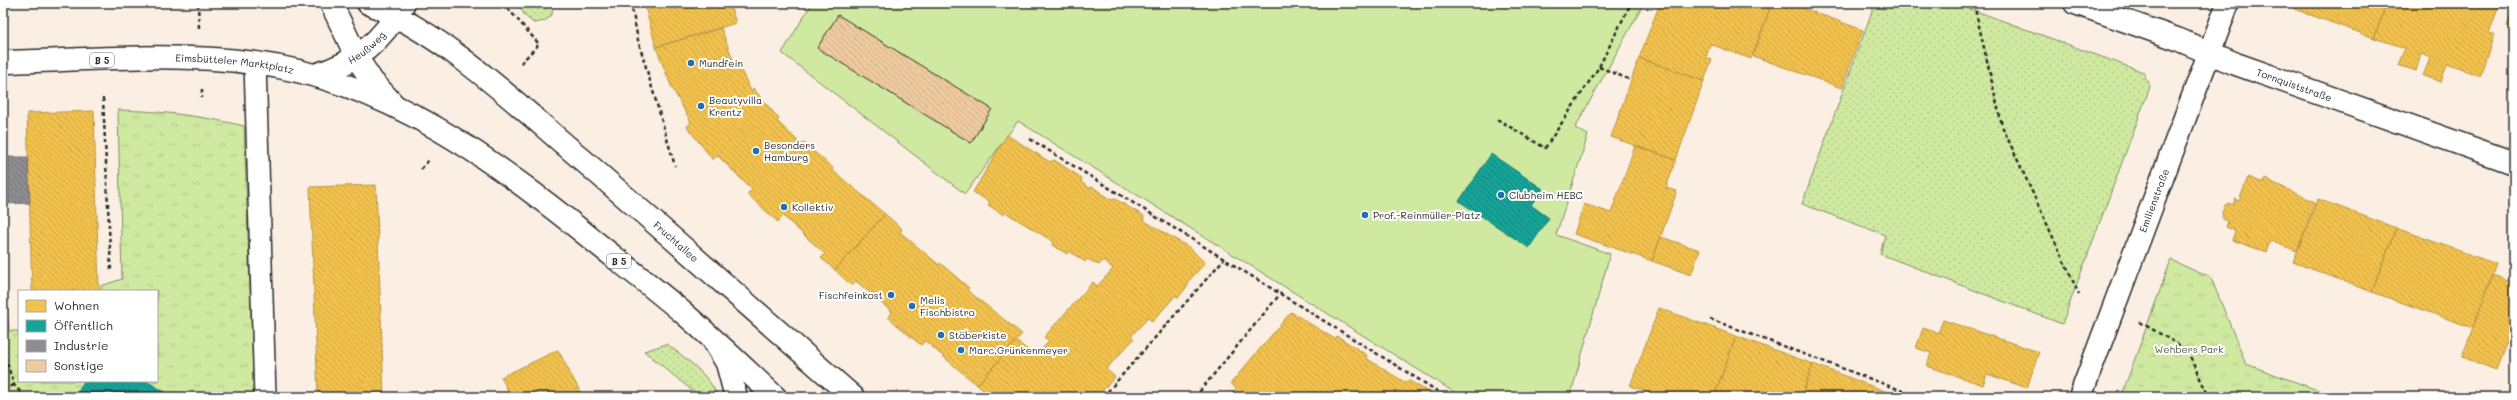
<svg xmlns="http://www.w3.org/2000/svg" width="2517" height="400" viewBox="0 0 2517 400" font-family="Mali,sans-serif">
<defs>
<pattern id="grass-dots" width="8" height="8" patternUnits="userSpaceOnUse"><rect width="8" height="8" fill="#cfeaa0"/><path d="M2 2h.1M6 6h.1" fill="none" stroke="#b2c98a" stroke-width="1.8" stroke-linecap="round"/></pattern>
<pattern id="park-tufts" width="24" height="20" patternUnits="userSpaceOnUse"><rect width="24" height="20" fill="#cfeaa0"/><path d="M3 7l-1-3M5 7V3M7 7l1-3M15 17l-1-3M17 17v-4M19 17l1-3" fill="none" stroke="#b2c98a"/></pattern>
<pattern id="homes-back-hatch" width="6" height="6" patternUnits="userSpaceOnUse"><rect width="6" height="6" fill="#f2c14e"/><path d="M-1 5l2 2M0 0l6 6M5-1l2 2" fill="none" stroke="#d0a644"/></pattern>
<pattern id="public-back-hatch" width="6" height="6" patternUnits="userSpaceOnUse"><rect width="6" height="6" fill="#17a398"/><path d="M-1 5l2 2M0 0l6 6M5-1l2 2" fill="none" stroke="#15857c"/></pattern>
<pattern id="industry-back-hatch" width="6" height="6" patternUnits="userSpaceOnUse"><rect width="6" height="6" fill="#8d8d92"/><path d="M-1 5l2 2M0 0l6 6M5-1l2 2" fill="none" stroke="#737377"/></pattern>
<pattern id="building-back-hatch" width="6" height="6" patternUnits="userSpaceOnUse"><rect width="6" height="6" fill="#efca9f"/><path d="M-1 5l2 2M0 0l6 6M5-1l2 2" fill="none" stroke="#cdae89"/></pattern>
</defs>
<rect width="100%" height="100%" fill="#faefe2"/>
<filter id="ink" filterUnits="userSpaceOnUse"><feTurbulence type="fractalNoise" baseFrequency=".025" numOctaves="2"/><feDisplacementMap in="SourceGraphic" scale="8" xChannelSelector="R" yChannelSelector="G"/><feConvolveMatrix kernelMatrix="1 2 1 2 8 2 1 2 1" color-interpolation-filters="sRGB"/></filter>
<g filter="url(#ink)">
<path fill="url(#grass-dots)" stroke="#7d8a66" d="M518,3H553L552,15L545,21L534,23L525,16Z
M1875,3H1954L2143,72L2150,87L2062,324L1880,254L1885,235L1802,204Z
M667,344C687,360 708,373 718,397H700L644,351Z"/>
<path fill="url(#park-tufts)" stroke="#7d8a66" d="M118,110C162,111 202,116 244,126L254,397H3V259L9,331H19V381H157V291H101V286L122,279Z
M2171,260L2211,278L2246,364L2337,397H2121Z"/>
<path fill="#cfeaa0" stroke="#7d8a66" d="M812,3H1644L1575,128L1588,135L1556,235L1610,254L1570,397H1462L1018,121L965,194L782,53Z"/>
<path fill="url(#homes-back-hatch)" stroke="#b69444" d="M644,3H729L736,23L656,47Z
M1660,3H1772L1751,59L1710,44L1706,58L1712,60L1704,81L1639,58Z
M1772,3H1789L1863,30L1842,88L1753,56Z
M2296,3H2387L2374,38L2294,9Z
M2387,3H2500L2489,33L2494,35L2480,76L2447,64L2441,82L2423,76L2430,58L2421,54L2416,71L2398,65L2405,48L2374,38Z
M2514,7V28L2507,26Z
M721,28L735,65L738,64L751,91L753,88L779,119L777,121L801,144L803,142L833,168L832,170L885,214L835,270L821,258L825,254L783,216L778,222L747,194L752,190L717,155L713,160L687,127L691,122L671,86L656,47Z
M1639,58L1704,81L1676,160L1611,137Z
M94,111L99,291H32L27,113Z
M1007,135L1050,162L1054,160L1082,178L1081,182L1089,188L1093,187L1111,200L1115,199L1144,216L1143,220L1190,248L1205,263L1187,283L1189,284L1178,298L1176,295L1152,322L1148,318L1131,336L1134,339L1106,369L1115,377L1097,397H991L977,385L1016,341L1036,356L1049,341L1044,337L1093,282L1097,286L1113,269L1103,260L1099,265L1087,259L1085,262L1069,251L1067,254L1052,245L1054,242L1005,212L1004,215L988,205L990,202L973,192Z
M1635,146L1676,160L1666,188L1677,191L1652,261L1574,234L1584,204L1611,213Z
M2248,177L2263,183L2265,179L2315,202L2297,251L2270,241L2266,252L2232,240L2235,231L2226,227L2228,221L2223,219L2222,211L2225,205L2229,203L2233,205L2235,199L2239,201Z
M376,185L384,397H318L310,187Z
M2318,199L2396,228L2372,292L2293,262Z
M885,214L902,229L900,232L939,265L940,263L969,288L967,290L1022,334L977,385L925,341L921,345L904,331L888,317L892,312L856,281L852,286L835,270Z
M2396,228L2496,264L2473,328L2372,292Z
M1661,237L1700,250L1691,275L1652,261Z
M2514,266V347L2506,344L2496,370L2462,357L2493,275L2508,281Z
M1659,308L1736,336L1714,397H1661L1630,386Z
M1291,312L1335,339L1337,336L1367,355L1366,358L1406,383L1408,380L1437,397H1302L1297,394L1296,397H1229L1236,389L1231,383Z
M1943,320L2039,352L2027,388L1987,374L1983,385L1927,366L1931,353L1916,348L1923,328L1938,333Z
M1736,336L1813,364L1801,397H1714Z
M558,350L583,397H511L501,377Z
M1813,364L1890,393L1889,397H1801Z
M1890,393L1903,397H1889Z"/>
<path fill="url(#public-back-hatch)" stroke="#1d7f77" d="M1491,154L1543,189L1531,205L1549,218L1529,248L1459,201Z
M84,381H146L174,397H82L77,394Z"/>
<path fill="url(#industry-back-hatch)" stroke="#707073" d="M3,157H28L30,203L3,204Z"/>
<path fill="url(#building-back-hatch)" stroke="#2b2b2b" d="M838,15L992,109L971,143L817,48Z"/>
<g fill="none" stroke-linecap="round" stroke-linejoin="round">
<g stroke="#2b2b2b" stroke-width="24">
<path id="service" d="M255,63L265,397"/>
</g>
<g stroke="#2b2b2b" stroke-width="25">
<g id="minor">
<path id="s1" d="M2075,3L2177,39L2236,64L2514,163"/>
<path d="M715,343L727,363L736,397"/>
<path id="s2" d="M2080,397L2228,3"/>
</g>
</g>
<g stroke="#2b2b2b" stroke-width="25">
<g id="tertiary">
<path d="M331,3L357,58L372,81L393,104"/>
<path id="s3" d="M315,75C358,62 381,42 404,3"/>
</g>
</g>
<g stroke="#2b2b2b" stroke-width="25">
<g id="primary">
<path id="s4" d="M368,3C448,37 512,100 578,156C671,236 761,317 853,397"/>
<path id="s5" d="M3,62C86,60 172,52 255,63C386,80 494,160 594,241C625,266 657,290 687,316C717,342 746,370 775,397"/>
</g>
</g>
<path stroke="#2b2b2b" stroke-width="2.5" stroke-dasharray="4 3" stroke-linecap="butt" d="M198,3L199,28
M503,3L539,44L519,65
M631,3L638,40L675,166
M1974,4L2002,126L2079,294
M1599,67L1631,80
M202,89V98
M103,98L111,270
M1497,119L1545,148L1599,67L1631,3
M1030,139L1447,397
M421,169L429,160
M1710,319L1919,397
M2140,322L2186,349L2209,397
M3,350L14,385L25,397
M3,389L14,385
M1103,397L1224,259
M1195,397L1281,293"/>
<use href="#service" stroke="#fff" stroke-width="21"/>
<use href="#minor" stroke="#fff" stroke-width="22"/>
<use href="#tertiary" stroke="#fff" stroke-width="22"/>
<use href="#primary" stroke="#fff" stroke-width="22"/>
</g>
</g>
<g fill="#1f6fb2" stroke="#fff" stroke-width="1.5">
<circle cx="691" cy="63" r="4"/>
<circle cx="701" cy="106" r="4"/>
<circle cx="756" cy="151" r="4"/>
<circle cx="1501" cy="195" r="4"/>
<circle cx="784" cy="207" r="4"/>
<circle cx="1365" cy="215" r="4"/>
<circle cx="891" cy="295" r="4"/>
<circle cx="912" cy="306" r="4"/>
<circle cx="941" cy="335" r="4"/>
<circle cx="961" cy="350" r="4"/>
</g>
<g text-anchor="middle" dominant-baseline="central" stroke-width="4" stroke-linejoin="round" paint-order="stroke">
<g fill="#fff" stroke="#6b6b6b" stroke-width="1">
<rect x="90" y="53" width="24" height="14" rx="3"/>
<rect x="607" y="254" width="24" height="14" rx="3"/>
</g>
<g font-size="9" font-weight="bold" fill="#2b2b2b">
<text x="102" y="60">B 5</text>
<text x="619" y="261">B 5</text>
</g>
<g font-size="10" fill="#2b2b2b" stroke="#fff">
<text stroke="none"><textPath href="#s3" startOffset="59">Heußweg</textPath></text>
<text stroke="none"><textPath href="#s5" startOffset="232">Eimsbütteler Marktplatz</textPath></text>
<text stroke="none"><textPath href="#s1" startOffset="234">Tornquiststraße</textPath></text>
<text stroke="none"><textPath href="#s2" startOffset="210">Emilienstraße</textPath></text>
<text stroke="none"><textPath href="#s4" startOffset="391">Fruchtallee</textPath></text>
</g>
<g font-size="10" fill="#2b2b2b" stroke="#fff" text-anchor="start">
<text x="699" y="63">Mundfein</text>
<text x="709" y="100">Beautyvilla<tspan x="709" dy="12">Krentz</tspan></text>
<text x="764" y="145">Besonders<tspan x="764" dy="12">Hamburg</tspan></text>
<text x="1509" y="195">Clubheim HEBC</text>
<text x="792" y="207">Kollektiv</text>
<text x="1373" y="215">Prof.-Reinmüller-Platz</text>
<text x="883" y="295" text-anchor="end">Fischfeinkost</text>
<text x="920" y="300">Melis<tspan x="920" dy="12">Fischbistro</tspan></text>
<text x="949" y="335">Stöberkiste</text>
<text x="969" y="350">Marc.Grünkenmeyer</text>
</g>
<g font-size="10" fill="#545b48" stroke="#fff">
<text x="2189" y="349">Wehbers Park</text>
</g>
</g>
<rect width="2517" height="400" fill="none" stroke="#fff" stroke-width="16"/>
<rect x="8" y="8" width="2501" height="384" fill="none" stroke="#2b2b2b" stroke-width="1.5" filter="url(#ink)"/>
<rect x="18" y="290" width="140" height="92" fill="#ffffff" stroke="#aaaaaa"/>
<rect x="26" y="300" width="20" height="12" fill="#f2c14e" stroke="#aaaaaa"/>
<text x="54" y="310" font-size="12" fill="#2b2b2b">Wohnen</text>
<rect x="26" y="320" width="20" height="12" fill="#17a398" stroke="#aaaaaa"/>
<text x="54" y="330" font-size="12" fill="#2b2b2b">Öffentlich</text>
<rect x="26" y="340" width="20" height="12" fill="#8d8d92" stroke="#aaaaaa"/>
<text x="54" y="350" font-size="12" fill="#2b2b2b">Industrie</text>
<rect x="26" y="360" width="20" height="12" fill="#efca9f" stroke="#aaaaaa"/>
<text x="54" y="370" font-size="12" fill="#2b2b2b">Sonstige</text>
</svg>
